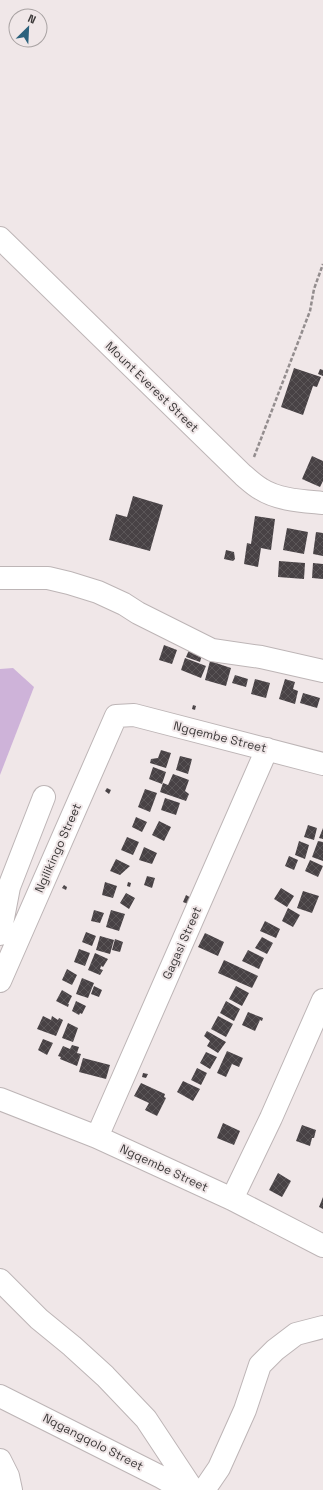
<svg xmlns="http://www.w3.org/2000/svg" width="323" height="1490" viewBox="0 0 323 1490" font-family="'Space Grotesk',sans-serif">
<defs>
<pattern id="building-cross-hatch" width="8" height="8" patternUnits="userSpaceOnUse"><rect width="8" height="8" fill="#484245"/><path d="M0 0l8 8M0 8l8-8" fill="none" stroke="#5b5658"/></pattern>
</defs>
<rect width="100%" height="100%" fill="#f0e7e8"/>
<path fill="#ceb3d9" d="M13,668L34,687L0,775V669Z"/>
<path fill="url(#building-cross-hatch)" d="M294,368L321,377L317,387L313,386L303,415L281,407Z
M320,369L323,370V376L318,374Z
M312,456L323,461V481L320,487L302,479Z
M133,496L163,505L150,551L109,540L116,514L127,517Z
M255,516L275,519L271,550L261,548L258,567L244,564L247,543L251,544Z
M287,528L308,532L304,554L283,550Z
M316,532L323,533V556L313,554Z
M226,550L234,552L235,559L233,561L224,559Z
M279,561L305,563L304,579L278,577Z
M313,563L323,564V579L312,578Z
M164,645L177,650L172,664L159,660Z
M189,650L202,655L200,662L186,657Z
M185,658L206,666L201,678L181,670Z
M210,661L231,668L226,686L205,680Z
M235,675L248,679L246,687L232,683Z
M255,679L270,683L266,698L251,694Z
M285,679L295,682L293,689L298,691L295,704L279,699Z
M303,693L320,698L317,708L300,703Z
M193,705L196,706L195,710L192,709Z
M161,750L171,753L166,768L150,763L151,759L158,758Z
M180,756L192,759L188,774L176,770Z
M153,767L166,772L162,784L149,779Z
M173,774L189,780L185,791L189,794L186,801L160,792L163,783L168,785Z
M107,788L111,790L109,794L105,791Z
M145,789L157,793L150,812L138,807Z
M165,798L180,803L176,815L161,810Z
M136,817L147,822L142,832L132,827Z
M159,821L171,827L164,841L152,835Z
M308,825L317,828L314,840L304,837Z
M323,828V839L319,838Z
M127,837L139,842L133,855L121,850Z
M299,841L309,845L305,859L295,855Z
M318,841L323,842V861L312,857Z
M144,847L157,853L152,864L139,860Z
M289,856L298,860L294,870L285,866Z
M116,859L130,866L120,875L110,871Z
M310,860L323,866L318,877L305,871Z
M147,876L155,878L152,888L144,885Z
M105,882L117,886L113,898L102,895Z
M128,882L131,883L130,887L127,886Z
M64,885L67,887L66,890L62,888Z
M281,888L294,896L287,907L274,899Z
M303,891L319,896L312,913L297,908Z
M126,893L135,898L129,909L120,903Z
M186,895L193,899L190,905L183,902Z
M288,908L300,915L293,927L282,921Z
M94,910L104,913L100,923L91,921Z
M111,910L125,914L119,931L106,927Z
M265,921L280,929L276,938L260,931Z
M86,932L96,936L92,946L82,942Z
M205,933L224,942L218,956L198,947Z
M100,936L114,940L110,954L96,950Z
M262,937L273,943L267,954L255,948Z
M115,939L123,942L120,952L112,950Z
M79,949L90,953L85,966L74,962Z
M248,950L264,958L259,969L242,961Z
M95,953L108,959L103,967L101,966L100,969L103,970L100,975L88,970Z
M224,960L258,976L252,988L218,973Z
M67,969L77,975L72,985L62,980Z
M82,978L94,983L88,998L76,994Z
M94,986L102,990L99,997L91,994Z
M236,986L249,993L242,1006L229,999Z
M62,990L72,996L68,1004H69L68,1007L56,1001Z
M76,1001L86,1006L82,1014L80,1013L79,1015L72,1011Z
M226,1001L240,1009L234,1021L220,1013Z
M248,1012L263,1018L262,1021L260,1020L255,1031L242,1025Z
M43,1016L51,1020L52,1016L58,1020L59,1018L63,1020L56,1036L37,1029Z
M218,1016L233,1024L226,1037L211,1029Z
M68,1023L78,1028L73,1042L62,1038Z
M207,1031L226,1042L218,1053L207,1046L210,1041L204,1036Z
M43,1039L53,1043L47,1055L38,1050Z
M72,1045L79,1047L77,1053L81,1054L77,1066L60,1059L61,1057L58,1056L63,1046L70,1049Z
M227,1051L243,1058L239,1067L232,1064L226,1077L217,1073Z
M206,1052L217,1057L210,1069L200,1063Z
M83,1058L110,1065L106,1079L79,1072Z
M197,1068L207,1073L201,1085L191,1080Z
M143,1073L148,1074L146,1078L142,1077Z
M183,1081L200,1089L193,1101L177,1092Z
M141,1083L165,1094L164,1097L166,1098L157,1116L145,1110L149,1103L134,1096Z
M223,1123L240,1131L234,1145L217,1138Z
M302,1125L316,1130L314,1138H312L310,1146L296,1141Z
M278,1173L291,1181L282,1197L269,1190Z
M323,1197V1209L319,1207Z"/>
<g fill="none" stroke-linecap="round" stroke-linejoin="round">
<g stroke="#bdb5b6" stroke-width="24">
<path id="minor" d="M0,238L243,475C249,480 254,485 261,489C278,500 303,501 323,503
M0,578H48L69,583L98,592L124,604L138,613L212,650L261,657L323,671
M0,934L9,887L44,797
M0,981L116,716L134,715L323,764
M0,1099L97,1137L232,1199L323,1246
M97,1137L267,749
M232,1199L271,1118L323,1000
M0,1280L39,1319L72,1346L105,1376L146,1419L193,1490
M0,1396L161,1477L184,1490
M0,1460L8,1476L11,1490
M204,1490L219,1468L245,1410L260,1365L275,1350L296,1334L323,1327"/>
</g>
<path stroke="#938d8e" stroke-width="2.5" stroke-dasharray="4 2" stroke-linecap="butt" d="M254,457L310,311L314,289L323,264"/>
<use href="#minor" stroke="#fff" stroke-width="22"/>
</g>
<g text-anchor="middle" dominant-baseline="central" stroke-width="4" stroke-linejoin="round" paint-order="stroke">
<g font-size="12" fill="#3d3a3a" stroke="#f0e7e8">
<text transform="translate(152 387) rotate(44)">Mount Everest Street</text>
<text transform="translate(220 737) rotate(14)">Ngqembe Street</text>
<text transform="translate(58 848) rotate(-66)">Ngilikingo Street</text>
<text transform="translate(182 943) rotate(-66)">Gagasi Street</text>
<text transform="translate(164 1168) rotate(25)">Ngqembe Street</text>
<text transform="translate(93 1442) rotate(27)">Nqgangqolo Street</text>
</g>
</g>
<g transform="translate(28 28) rotate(24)"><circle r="19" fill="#f0e7e8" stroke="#a8a2a2"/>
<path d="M0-3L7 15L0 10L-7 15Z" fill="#2c627d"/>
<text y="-6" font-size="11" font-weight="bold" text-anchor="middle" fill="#3d3a3a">N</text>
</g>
</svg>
